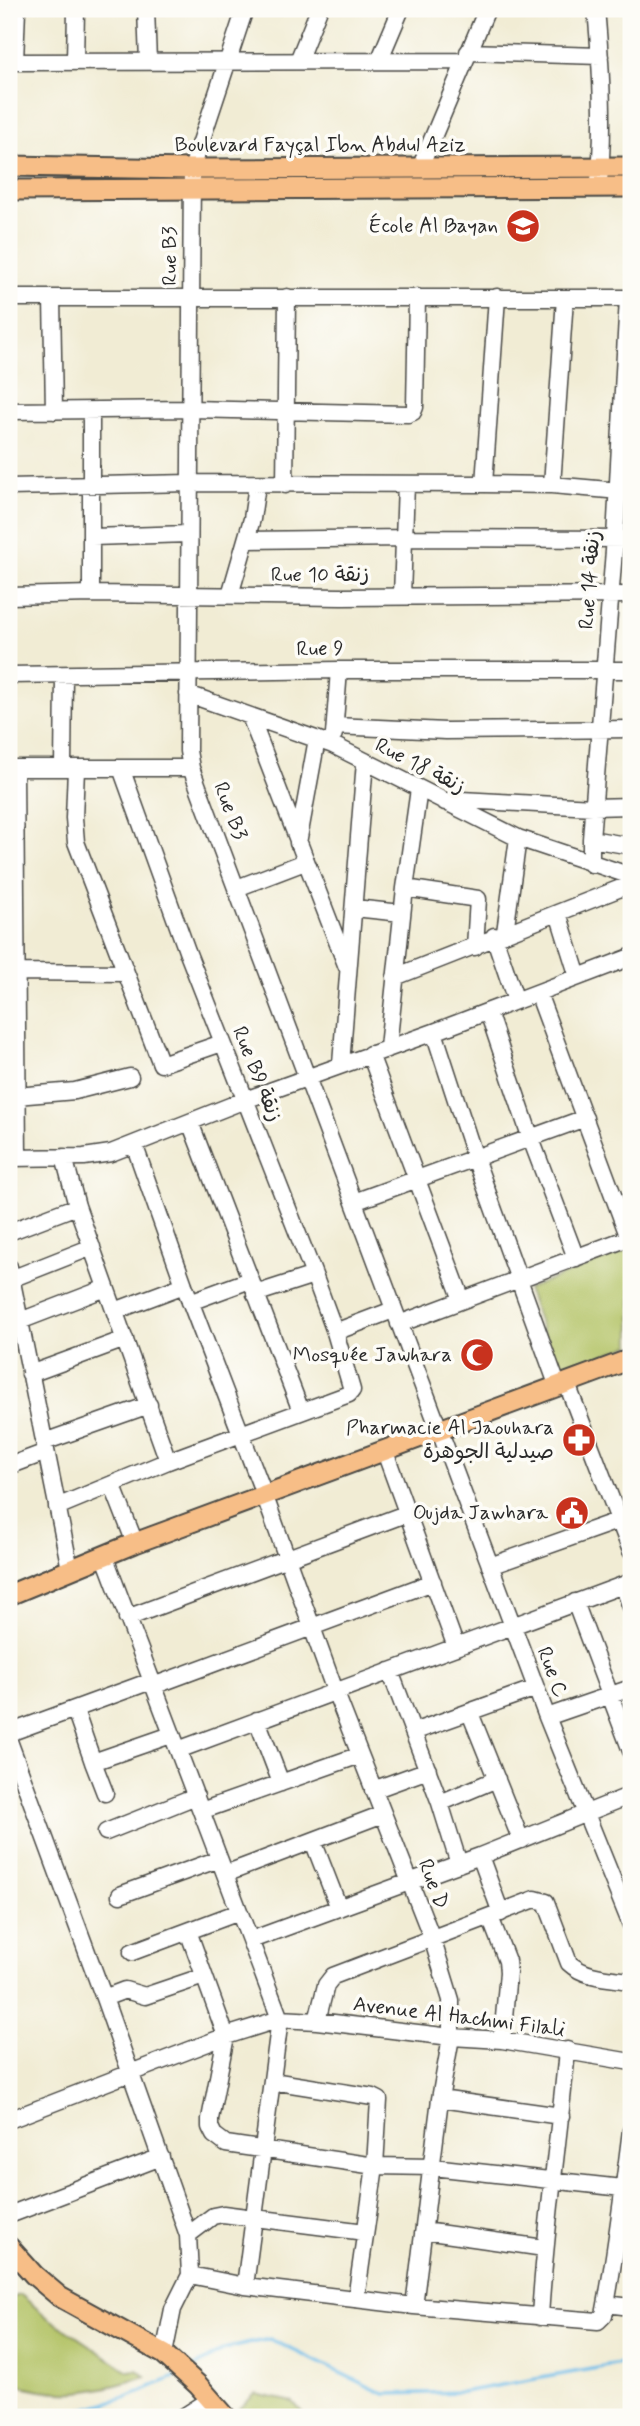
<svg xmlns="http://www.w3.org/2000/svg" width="640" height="2426" viewBox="0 0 640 2426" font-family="Mynerve,'Playpen Sans Arabic',sans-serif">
<rect width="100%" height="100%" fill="#fdfcf7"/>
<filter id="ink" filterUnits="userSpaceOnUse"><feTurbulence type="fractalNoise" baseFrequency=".0143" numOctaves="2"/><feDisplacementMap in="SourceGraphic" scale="14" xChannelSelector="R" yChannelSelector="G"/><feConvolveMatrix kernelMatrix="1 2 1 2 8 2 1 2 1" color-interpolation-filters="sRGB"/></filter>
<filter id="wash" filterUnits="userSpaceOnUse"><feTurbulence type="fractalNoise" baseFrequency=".00686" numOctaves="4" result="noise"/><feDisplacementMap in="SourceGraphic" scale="28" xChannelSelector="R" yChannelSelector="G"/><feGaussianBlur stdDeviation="1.57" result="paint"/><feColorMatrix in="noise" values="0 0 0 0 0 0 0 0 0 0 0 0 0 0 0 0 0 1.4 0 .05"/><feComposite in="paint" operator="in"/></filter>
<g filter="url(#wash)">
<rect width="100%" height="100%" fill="#f1ecd4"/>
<path fill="#b2c265" stroke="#6e7648" stroke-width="2" d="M631,1249V1345L558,1372L527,1289Z
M21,2295L47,2317L128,2371L137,2370L146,2377C92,2392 64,2400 9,2382V2298Z
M255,2394L293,2402L306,2417H231Z"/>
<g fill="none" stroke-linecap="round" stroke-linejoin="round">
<path stroke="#6dbce8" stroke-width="3.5" d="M190,2370L224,2349L270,2339L384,2394L462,2392L620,2364L631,2365
M9,2408L45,2417
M56,2417L127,2397L177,2376"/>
</g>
</g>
<g filter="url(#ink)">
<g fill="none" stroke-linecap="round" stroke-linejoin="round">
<g stroke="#494844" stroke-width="19">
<path id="minor" d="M146,9L148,61
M245,9L192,169L188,751L191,768L547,1717L631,1925
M596,9C601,63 606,134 598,188
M468,52L600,56
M298,61L319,9
M379,61L401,9
M9,62L464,61
M15,62L17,9
M75,62L76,9
M420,168L487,9
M9,298H631
M52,298L54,411
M9,411L191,409L408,414L413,412L415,407L417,297
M91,411V594
M484,484L497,297
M285,485L287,297
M552,485L565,298
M9,487L190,483L484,484L552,485L631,492
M92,537L189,534
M247,540L404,538L631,539
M230,595L252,519L257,485
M9,596L91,594L341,597L631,595
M402,596L406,484
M9,675L339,670H631
M188,694L333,745L518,838L631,876
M250,716L347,967
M335,726L446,731L631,729
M334,734L339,670
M9,768H191
M15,768L18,1158
M63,768L64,675
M76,769L74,818L76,842L161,1064L222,1043
M445,802L461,800L593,807L631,806
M591,839L631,846
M298,843L317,739
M591,864V839L615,538L628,298
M237,888L305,862
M405,888L478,899L475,947
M354,908L402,913
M558,913L578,977
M505,932L518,838
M494,936L516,1001
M15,972L126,973
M395,977L631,884
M538,993L629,1238
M488,1012L531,1139L576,1258
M434,1032L475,1158L558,1387
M388,1047L405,888L419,789
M370,1054L462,1300
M341,1064L365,761
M16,1096L75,1091L130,1077
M190,1122L301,1411
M134,1144L184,1285L264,1494L335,1691L432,1938L451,2000V2037L440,2099L414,2306
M64,1157L77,1206L168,1461
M9,1158L84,1157L111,1153L245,1100L434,1032L631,957
M354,1202L585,1118
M9,1232L77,1206
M9,1267L70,1569
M11,1279L92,1247
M255,1294L314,1275
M190,1302L250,1280
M115,1311L184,1285
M20,1321L106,1288
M399,1324L631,1237
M335,1332L393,1310
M30,1374L125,1339
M567,1384L631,1551
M44,1442L149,1405
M385,1452L456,1647
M9,1466L46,1452
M112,1484L135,1543
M57,1507L168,1461L349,1394L352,1390L335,1332L314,1275L187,951L121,768
M104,1555L280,2019L245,2286
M490,1566L620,1520
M623,1585L631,1607
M575,1602L631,1751
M127,1618L408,1513
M390,1671L440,1803L459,1864
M153,1686L433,1582
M75,1710L93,1762L171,1735
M470,1713L521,1840
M547,1717L631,1688
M257,1720L281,1783
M413,1732L536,1688
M9,1733L151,1681
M9,1741L104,1998L188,2235L190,2275L173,2309L164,2354
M178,1750L631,1582
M93,1762L105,1793
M373,1790L428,1770
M440,1803L497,1779
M201,1811L360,1755
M106,1832L196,1796
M313,1841L339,1908
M480,1856L501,1913
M225,1874L383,1814
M120,1895L219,1859
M490,1917L507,1961L508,1972L502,2040
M188,1931L226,2036L210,2119V2127L214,2135L226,2144L375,2166L433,2167L631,2189
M251,1940L480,1856L631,1795
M132,1952L239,1912
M104,1998L125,1990L145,1996L204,1976
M317,2021L326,1985L333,1976L535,1899L546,1902L569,1963C585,1978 610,1978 631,1981
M272,2081L373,2097L379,2100L375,2166L356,2299
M440,2099L561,2116
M9,2120L226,2036L280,2019L317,2021L451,2037L502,2040L631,2062
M9,2215L161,2157
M424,2231L544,2248
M188,2235L213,2216L223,2214L365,2232
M190,2275L245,2286L414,2306L598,2321L604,2315C616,2254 623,2192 631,2130
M606,2304L631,2307
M540,2317C545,2228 559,2139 567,2050
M183,2417L211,2399"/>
</g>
<g stroke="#494844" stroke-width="23">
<path id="major" d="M9,166L192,169L631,167
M9,190L631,187
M9,1595L135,1543L631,1359
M9,2247L34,2275L60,2297L164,2354L198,2385L226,2417"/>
</g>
<use href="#minor" stroke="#fff" stroke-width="16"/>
<use href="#major" stroke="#f7be87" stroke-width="19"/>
</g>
</g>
<defs>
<g id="school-disc" transform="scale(1.75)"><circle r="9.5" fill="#c8321e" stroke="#fdfcf7"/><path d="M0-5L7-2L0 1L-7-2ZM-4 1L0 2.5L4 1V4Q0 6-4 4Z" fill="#fff"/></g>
<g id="mosque-disc" transform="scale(1.75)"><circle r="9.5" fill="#c8321e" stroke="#fdfcf7"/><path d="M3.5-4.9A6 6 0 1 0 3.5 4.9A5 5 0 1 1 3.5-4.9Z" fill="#fff"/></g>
<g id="pharmacy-disc" transform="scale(1.75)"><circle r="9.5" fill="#c8321e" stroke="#fdfcf7"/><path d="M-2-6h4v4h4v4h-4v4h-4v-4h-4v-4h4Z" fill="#fff"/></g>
<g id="civic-disc" transform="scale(1.75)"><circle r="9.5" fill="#c8321e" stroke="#fdfcf7"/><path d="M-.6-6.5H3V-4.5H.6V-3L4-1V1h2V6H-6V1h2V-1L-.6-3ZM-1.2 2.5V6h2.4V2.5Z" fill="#fff"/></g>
</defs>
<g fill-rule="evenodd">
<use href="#school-disc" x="523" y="226"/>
<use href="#mosque-disc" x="477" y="1355"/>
<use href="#pharmacy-disc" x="579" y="1440"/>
<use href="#civic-disc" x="572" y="1513"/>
</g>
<g text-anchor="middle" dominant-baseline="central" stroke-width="7" stroke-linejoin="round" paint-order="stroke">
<g font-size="21" fill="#2b2b2b" stroke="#fdfcf7">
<text x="320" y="145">Boulevard Fayçal Ibn Abdul Aziz</text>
<text transform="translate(170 256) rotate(-90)">Rue B3</text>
<text x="320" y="575">Rue 10 زنقة</text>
<text transform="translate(590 580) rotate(-86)">Rue 14 زنقة</text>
<text transform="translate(320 649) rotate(-1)">Rue 9</text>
<text transform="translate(420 766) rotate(27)">Rue 18 زنقة</text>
<text transform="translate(230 811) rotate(69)">Rue B3</text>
<text transform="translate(257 1074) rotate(68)">Rue B9 زنقة</text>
<text transform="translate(552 1672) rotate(69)">Rue C</text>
<text transform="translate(433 1884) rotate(69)">Rue D</text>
<text transform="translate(459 2017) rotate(7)">Avenue Al Hachmi Filali</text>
</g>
<g font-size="21" fill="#2b2b2b" stroke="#fdfcf7" text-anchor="end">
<text x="498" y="226">École Al Bayan</text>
<text x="452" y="1355">Mosquée Jawhara</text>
<text x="554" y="1428">Pharmacie Al Jaouhara<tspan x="554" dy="24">صيدلية الجوهرة</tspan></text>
<text x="548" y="1513">Oujda Jawhara</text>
</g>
</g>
<rect width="640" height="2426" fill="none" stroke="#fdfcf7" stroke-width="35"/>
</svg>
